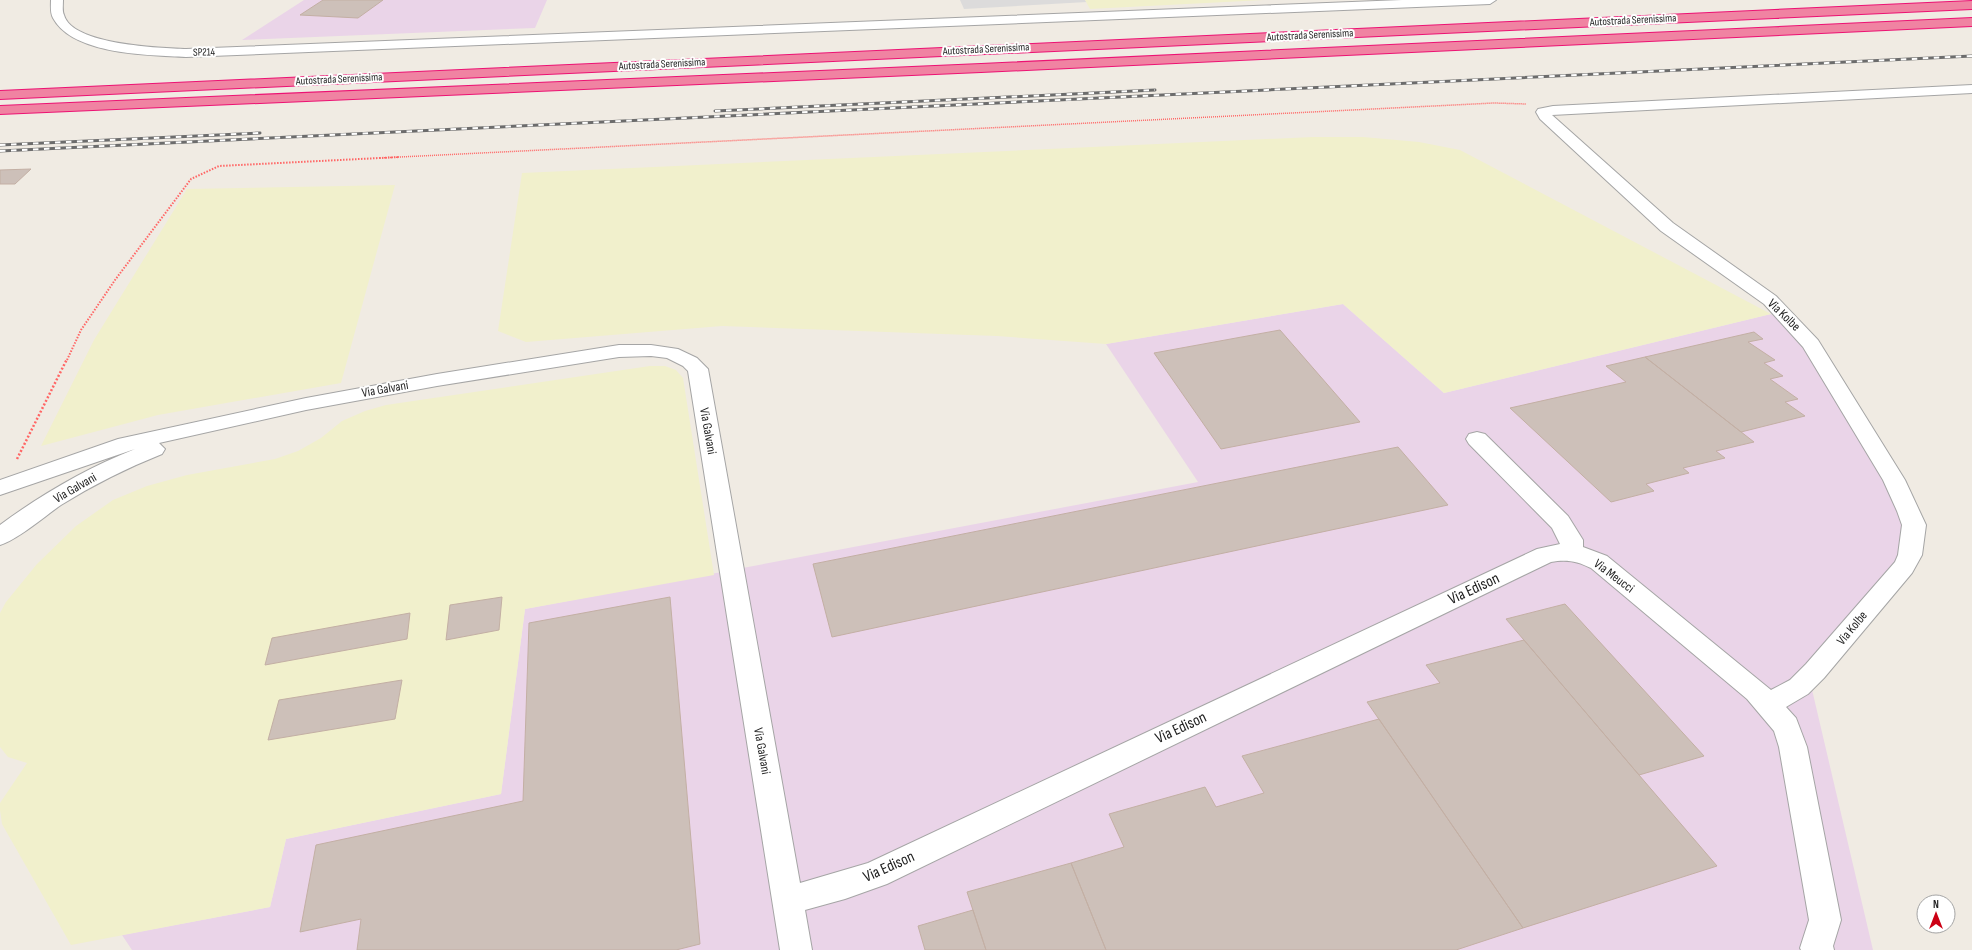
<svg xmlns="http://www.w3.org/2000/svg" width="1972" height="950" viewBox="0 0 1972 950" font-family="'Sofia Sans Condensed',sans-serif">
<rect width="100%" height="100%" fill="#f0ebe3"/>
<path fill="#dcdbdb" d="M960,0H1085L1087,2L964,9Z"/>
<path fill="#ead4e8" d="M304,0H547L535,28L242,40Z
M1343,304L1444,393L1771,314L1787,324L1805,343L1876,459L1906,524L1905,541L1895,563L1806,664L1873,950H132L122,935L270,907L286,839L501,794L525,609L1198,482L1106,344Z"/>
<path fill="#f1f0cc" d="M1085,0H1264L1090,9Z
M1313,137H1363L1419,142L1460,150L1771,314L1444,393L1343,304L1106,344L997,336L722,326L526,342L498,331L522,173Z
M395,185L341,383L158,415L41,446L94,340L187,189Z
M650,366H665L676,370L683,378L714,575L525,609L501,794L286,839L270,907L71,945L2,824L0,810V803L27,763L8,757L0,747V613L6,602L37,564L76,526L113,500L147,486L187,475L275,459L298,451L321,438L342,421L365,411L386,405Z"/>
<path fill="#cdc0b9" stroke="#c3afa4" d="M323,0H383L358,18L300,15Z
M31,169L15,184H0V170Z
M1280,330L1360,422L1221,449L1154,353Z
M1754,332L1763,339L1748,342L1775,360L1764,363L1783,376L1770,379L1798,399L1785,402L1805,416L1741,432L1645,357Z
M1645,357L1754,442L1716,451L1725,458L1683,468L1689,473L1646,484L1654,491L1611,502L1510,408L1626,382L1606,366Z
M1398,447L1448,505L832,637L813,564Z
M502,597L499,630L446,640L450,605Z
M670,597L700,944L676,950H357L361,919L300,932L316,845L523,801L529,623Z
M1565,604L1704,756L1639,775L1506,619Z
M410,613L407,639L265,665L272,638Z
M1524,640L1639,775L1717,866L1523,928L1367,702L1440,683L1426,665Z
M402,680L395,719L268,740L279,700Z
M1379,719L1523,928L1456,950H1106L1071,863L1124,847L1109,814L1205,787L1216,807L1264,793L1242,756Z
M1071,863L1106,950H986L967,892Z
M973,910L986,950H925L918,926Z"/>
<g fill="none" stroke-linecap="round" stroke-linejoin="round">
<g stroke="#a5a5a5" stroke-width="2">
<path id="minor" d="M51,0H63C63,5 62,11 64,15C72,45 161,48 186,49L1402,0H1496L1490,4L186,57C149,55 73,55 53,18C50,13 51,5 51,0Z
M1972,85V93L1552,115L1673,223L1776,296L1818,340L1905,480L1926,525L1922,555L1912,573L1824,678L1808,694L1786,707L1796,718L1807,747L1841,920L1833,946L1834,950H1801L1800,948L1809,920L1779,747L1774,731L1747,699L1591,568C1577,561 1566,559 1551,562L887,884L845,899L805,910L812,950H780L688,371L683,366L667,358L651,356L619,357L437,386L306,410L159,443L165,449L162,454C127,468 93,485 61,505C45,516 17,540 0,545V525C42,494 87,468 135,449L0,495V480L118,439L306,398L437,374L619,345H651L678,349L697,358L708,369L800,883L868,863L1537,549L1560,544L1552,528L1469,444L1466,439L1469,434L1477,432L1485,434L1568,516L1583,540V547L1607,556L1771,690L1790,680L1806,664L1895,562L1898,555L1902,525L1897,511L1883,480L1803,347L1764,304L1661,231L1540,119L1536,112L1538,109L1553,106Z"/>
</g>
<g stroke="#ec1273" stroke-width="2">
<path id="highway" d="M1972,1V9L0,99V91Z
M1972,18V26L981,72L0,114V106L981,64Z"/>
</g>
<path stroke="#ff6665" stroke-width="1.5" stroke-dasharray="1 1" stroke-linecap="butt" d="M380,158L1494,103L1526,104"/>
<path stroke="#ff6665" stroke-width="2" stroke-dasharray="1.5 1.5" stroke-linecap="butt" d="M67,360L81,330L115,280L191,179L219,166L400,157"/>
<path stroke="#ff6665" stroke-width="2.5" stroke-dasharray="2 2" stroke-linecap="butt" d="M17,459L67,359"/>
<use href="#minor" fill="#fff" fill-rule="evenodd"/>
<use href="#highway" fill="#f083a2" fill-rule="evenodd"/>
<g stroke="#6c6c6c" stroke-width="3">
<path id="rail" d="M715,111L1155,90
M0,145L260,133
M0,151L1972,56"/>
</g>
<use href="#rail" stroke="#fff" stroke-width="2" stroke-dasharray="5.5" stroke-linecap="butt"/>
</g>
<g text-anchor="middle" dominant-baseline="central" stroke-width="4" stroke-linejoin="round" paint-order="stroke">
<g font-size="11" fill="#1e1e1e" stroke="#fff">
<text transform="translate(1633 20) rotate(-3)">Autostrada Serenissima</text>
<text transform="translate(1310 35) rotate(-3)">Autostrada Serenissima</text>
<text transform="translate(986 49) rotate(-3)">Autostrada Serenissima</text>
<text transform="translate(204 52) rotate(-1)">SP214</text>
<text transform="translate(662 64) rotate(-3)">Autostrada Serenissima</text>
<text transform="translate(339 79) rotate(-3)">Autostrada Serenissima</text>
</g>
<g font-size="13" fill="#1e1e1e" stroke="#fff">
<text transform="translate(1784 315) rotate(44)">Via Kolbe</text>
<text transform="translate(385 389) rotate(-10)">Via Galvani</text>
<text transform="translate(708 431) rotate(80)">Via Galvani</text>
<text transform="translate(75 488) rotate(-30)">Via Galvani</text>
<text transform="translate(1614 576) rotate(37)">Via Meucci</text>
<text transform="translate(1852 628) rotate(-50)">Via Kolbe</text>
<text transform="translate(762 751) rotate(80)">Via Galvani</text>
</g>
<g font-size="16" fill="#1e1e1e" stroke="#fff">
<text transform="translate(1474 589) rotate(-25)">Via Edison</text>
<text transform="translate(1181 728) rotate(-25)">Via Edison</text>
<text transform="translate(889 867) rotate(-24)">Via Edison</text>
</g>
</g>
<g transform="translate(1936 914)"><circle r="19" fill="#ffffff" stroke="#a5a5a5"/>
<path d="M0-3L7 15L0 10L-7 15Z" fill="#cc0014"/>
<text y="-6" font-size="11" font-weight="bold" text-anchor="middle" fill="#1e1e1e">N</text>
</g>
</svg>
